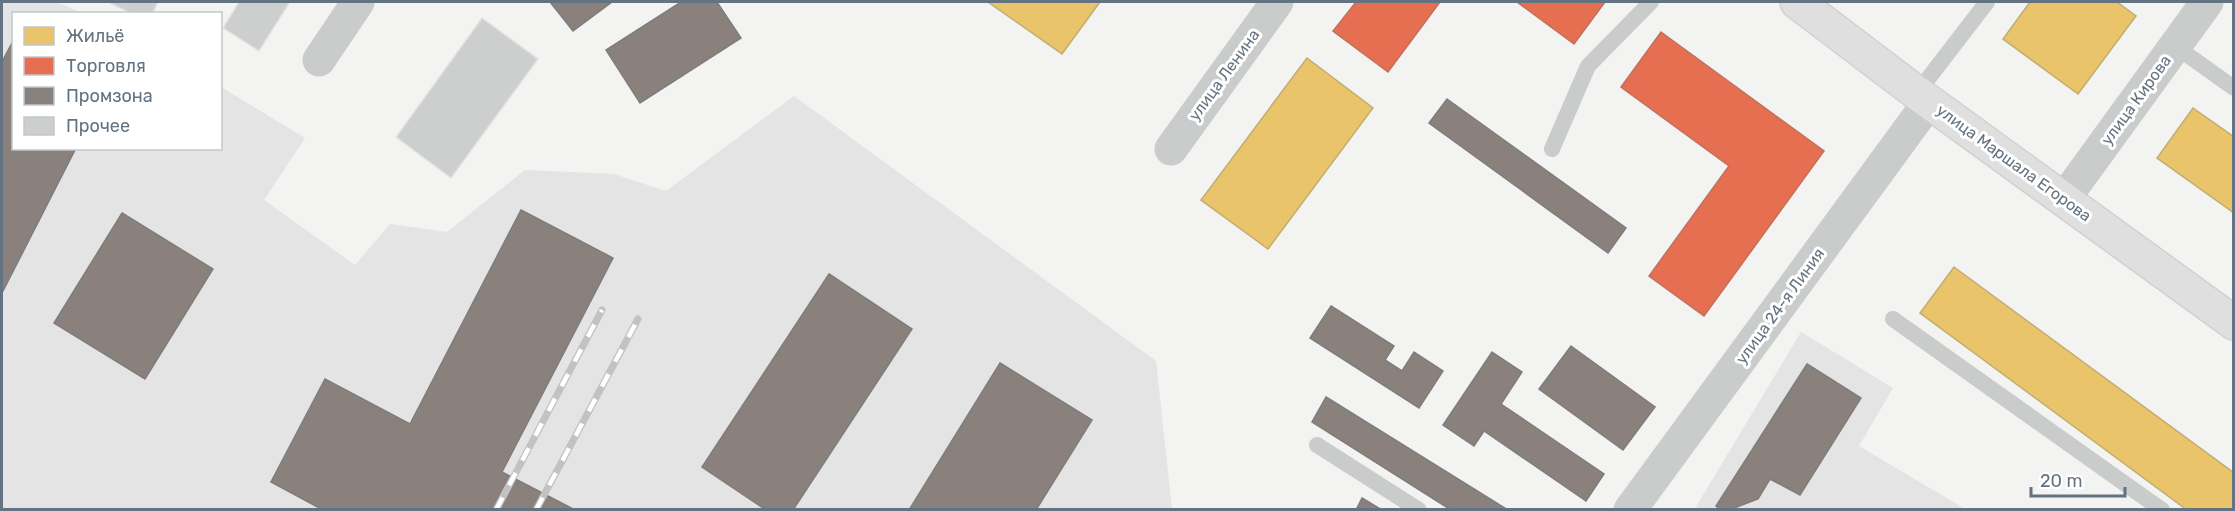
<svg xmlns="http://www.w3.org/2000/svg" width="2235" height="511" viewBox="0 0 2235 511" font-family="Rubik,sans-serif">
<rect width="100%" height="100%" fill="#f3f3f1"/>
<path fill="#e3e4e3" d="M2,2H55L84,13L14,14V148H220L221,87L305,138L264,200L355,265L390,224L447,232L525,170L614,174L666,191L794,96L1156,361L1172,509H2Z
M1801,332L1893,388L1859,446L1965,509L1694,510Z"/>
<path fill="#e9c46a" stroke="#c1ac71" stroke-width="1.5" d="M988,2H1100L1062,54Z
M2030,2H2117L2136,16L2078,94L2003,39Z
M1307,58L1373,108L1268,249L1201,200Z
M2193,108L2234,137V213L2157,158Z
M1954,267L2234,473V510H2187L1920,313Z"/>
<path fill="#e76f51" stroke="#bf705f" stroke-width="1.5" d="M1356,2H1440L1388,72L1333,31Z
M1517,2H1605L1574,44Z
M1661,32L1824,151L1704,316L1649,276L1729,166L1621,87Z"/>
<path fill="#8a817c" stroke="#7e7d7e" stroke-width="1.5" d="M550,2H612L573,31Z
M681,2H717L741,38L640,103L606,50Z
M14,39V148H76L2,293V62Z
M1447,99L1626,228L1608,253L1429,123Z
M521,210L613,258L502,472L575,510H323L271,482L325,379L410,424Z
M122,213L213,269L145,379L54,323Z
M829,274L912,329L793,510H766L702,467Z
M1331,306L1394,346L1385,360L1402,371L1414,352L1443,371L1419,408L1310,338Z
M1571,346L1655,407L1623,450L1539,389Z
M1492,352L1522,372L1501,404L1604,474L1586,501L1484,431L1474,446L1443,425Z
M1000,363L1092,420L1036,510H909Z
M1807,364L1861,398L1800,495L1770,479L1758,499L1729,510H1721L1716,506Z
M1326,397L1508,510H1451L1312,422Z
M1362,498L1382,510H1356Z"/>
<path fill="#cdcece" stroke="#e2e2e1" stroke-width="1.5" d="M108,2H158L152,14H132Z
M239,2H290L259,51L223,28Z
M482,18L538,59L451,178L396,137Z"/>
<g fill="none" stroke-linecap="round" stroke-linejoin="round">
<g stroke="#d0d1d0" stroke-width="36">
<path id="secondary" d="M1797,2L1917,93L2234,323"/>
</g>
<path stroke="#cacccc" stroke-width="16" d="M2175,46L2234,88
M1917,93L1987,2
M1552,149L1588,66L1651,2
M1893,319L2162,510
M1317,445L1419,510"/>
<path stroke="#cacccc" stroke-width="33" d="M319,60L358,2
M1171,149L1277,2
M2064,199L2207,2
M1630,510L1929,102"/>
<use href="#secondary" stroke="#dfdfe0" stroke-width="33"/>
<g stroke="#c1c2c2" stroke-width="7">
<path id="rail" d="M496,510L602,310
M536,510L638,319"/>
</g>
<use href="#rail" stroke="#fff" stroke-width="4.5" stroke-dasharray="14" stroke-linecap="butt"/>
</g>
<g text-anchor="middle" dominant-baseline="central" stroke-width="6" stroke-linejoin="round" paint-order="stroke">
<g font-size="16" fill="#637381" stroke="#fff">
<text transform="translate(1224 75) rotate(-54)">улица Ленина</text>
<text transform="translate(2136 100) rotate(-54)">улица Кирова</text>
<text transform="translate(2014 163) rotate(36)">улица Маршала Егорова</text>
<text transform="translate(1780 306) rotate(-54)">улица 24-я Линия</text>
</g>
</g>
<rect width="2235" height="511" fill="none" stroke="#637381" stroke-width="6"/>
<rect x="12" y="12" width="210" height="138" fill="#ffffff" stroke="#c1c7cd" stroke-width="1.5"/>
<rect x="24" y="27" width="30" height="18" fill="#e9c46a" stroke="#c1c7cd" stroke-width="1.5"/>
<text x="66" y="42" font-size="18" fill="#637381">Жильё</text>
<rect x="24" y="57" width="30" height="18" fill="#e76f51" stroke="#c1c7cd" stroke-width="1.5"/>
<text x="66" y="72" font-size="18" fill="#637381">Торговля</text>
<rect x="24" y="87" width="30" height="18" fill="#8a817c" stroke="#c1c7cd" stroke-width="1.5"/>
<text x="66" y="102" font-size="18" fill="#637381">Промзона</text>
<rect x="24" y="117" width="30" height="18" fill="#cdcece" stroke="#c1c7cd" stroke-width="1.5"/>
<text x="66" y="132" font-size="18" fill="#637381">Прочее</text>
<path d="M2031 487v9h94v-9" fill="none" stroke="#637381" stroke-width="3"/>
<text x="2040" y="487" font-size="18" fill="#637381" stroke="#ffffff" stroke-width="4.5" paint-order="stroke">20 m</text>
</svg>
